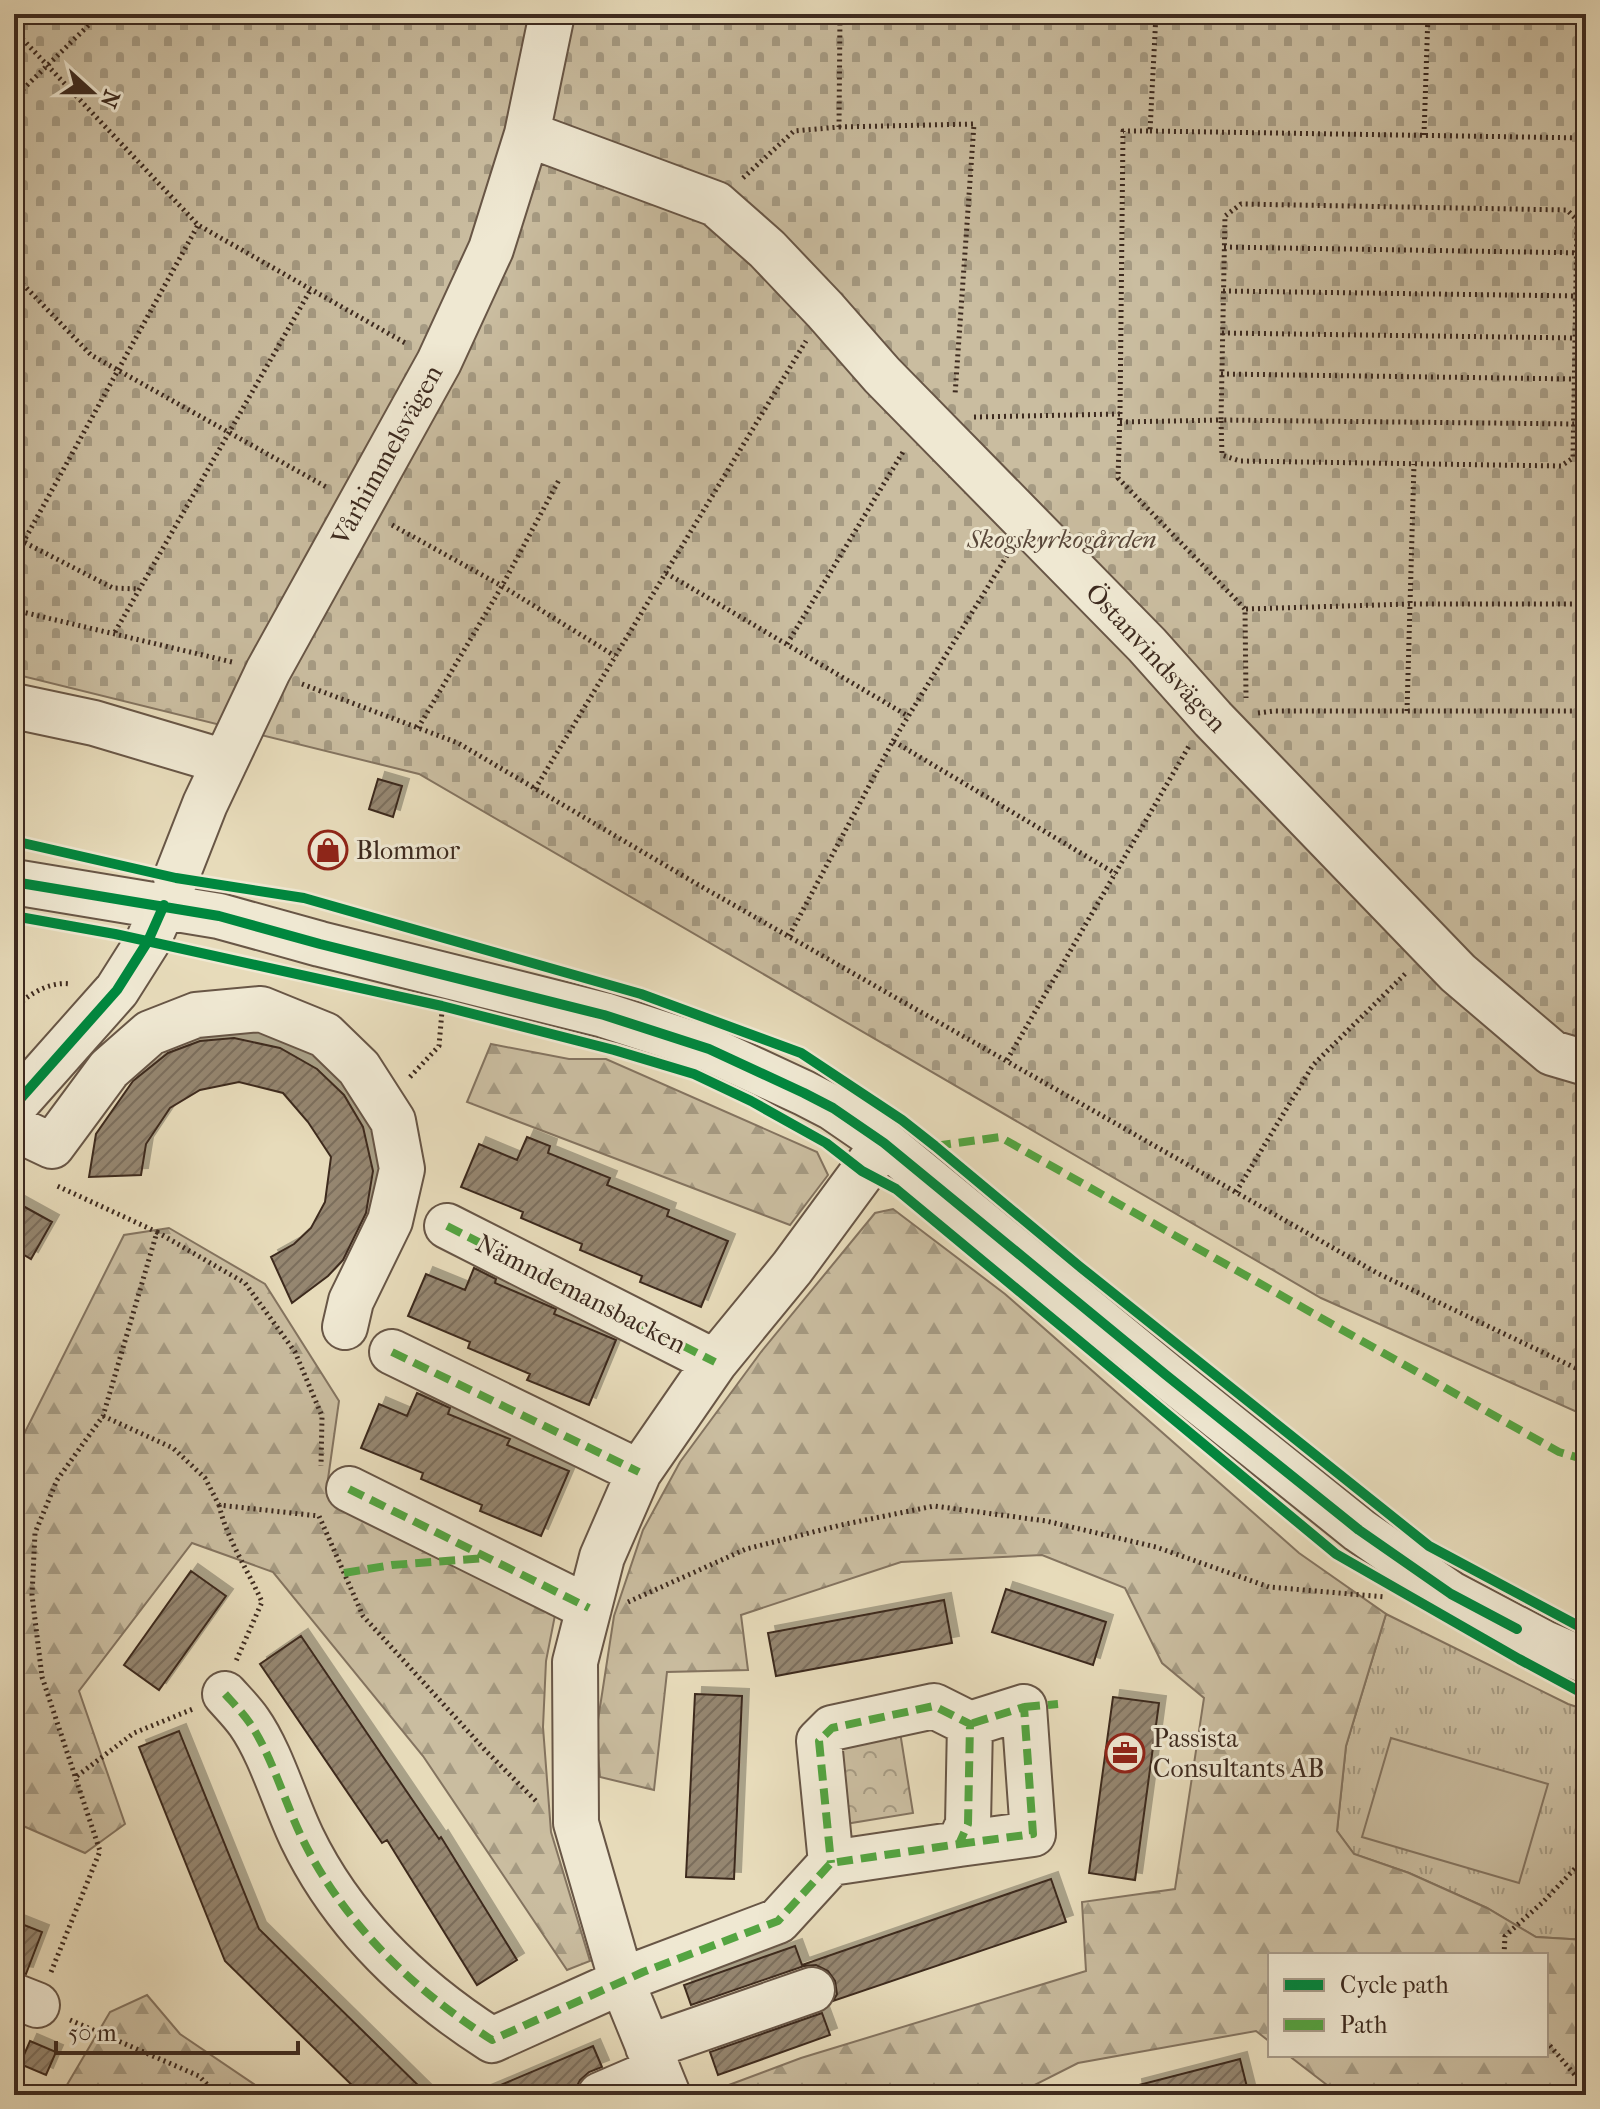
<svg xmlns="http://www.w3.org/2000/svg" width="1600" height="2109" viewBox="0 0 1600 2109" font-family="'IM FELL French Canon',serif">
<defs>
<pattern id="grass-tufts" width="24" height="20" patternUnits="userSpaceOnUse" patternTransform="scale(2)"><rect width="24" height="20" fill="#cabda0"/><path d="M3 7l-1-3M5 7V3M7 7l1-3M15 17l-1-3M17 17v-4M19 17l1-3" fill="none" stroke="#a59a82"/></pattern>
<pattern id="forest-firs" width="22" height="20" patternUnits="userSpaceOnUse" patternTransform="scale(2)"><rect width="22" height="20" fill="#cabda0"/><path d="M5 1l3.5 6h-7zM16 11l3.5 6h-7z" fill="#a59a82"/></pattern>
<pattern id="cemetery-stones" width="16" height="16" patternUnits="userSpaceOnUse" patternTransform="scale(2)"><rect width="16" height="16" fill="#cabda0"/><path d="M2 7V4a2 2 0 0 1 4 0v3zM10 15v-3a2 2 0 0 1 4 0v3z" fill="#a59a82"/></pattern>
<pattern id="park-crowns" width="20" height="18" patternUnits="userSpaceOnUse" patternTransform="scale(2)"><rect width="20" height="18" fill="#cabda0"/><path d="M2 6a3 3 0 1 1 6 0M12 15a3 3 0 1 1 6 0" fill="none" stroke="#a59a82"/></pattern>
<pattern id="building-hatch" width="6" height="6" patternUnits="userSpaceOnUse" patternTransform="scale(2)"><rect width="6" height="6" fill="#958670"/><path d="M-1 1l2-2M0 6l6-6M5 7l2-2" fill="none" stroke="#7b6e5b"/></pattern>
<filter id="shadow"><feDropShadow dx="7" dy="-7" stdDeviation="0" flood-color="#0004"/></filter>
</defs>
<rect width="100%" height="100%" fill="#e7dbba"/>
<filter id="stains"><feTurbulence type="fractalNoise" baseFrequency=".0025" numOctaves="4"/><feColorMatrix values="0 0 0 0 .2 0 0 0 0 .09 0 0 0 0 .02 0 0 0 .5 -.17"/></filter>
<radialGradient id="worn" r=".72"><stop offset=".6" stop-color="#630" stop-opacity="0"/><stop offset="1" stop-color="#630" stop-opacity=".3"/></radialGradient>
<path fill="url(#grass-tufts)" stroke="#847460" stroke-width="2" d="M1386,1614L1568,1704L1586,1710V1940L1536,1937L1487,1908L1409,1873L1354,1854L1337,1831L1346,1746Z"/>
<path fill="url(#forest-firs)" stroke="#847460" stroke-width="2" d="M491,1044L569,1059H606L817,1152L828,1175L790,1225L467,1102Z
M893,1209L1005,1294L1299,1553L1386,1614L1346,1746L1337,1831L1354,1854L1409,1873L1487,1908L1536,1937L1586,1940V2095H1340L1288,2055H1546V1955H1270V2042L1256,2031L1078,2063L1015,2095H702L801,2058L1086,1971L1082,1902L1175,1889L1204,1698L1162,1663L1125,1588L1042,1555L901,1562L741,1615L748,1670L667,1672L654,1790L600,1777L596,1733L614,1616L643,1530L680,1462L761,1352L875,1213Z
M169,1228L265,1284L339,1401L327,1486L556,1610L546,1661L543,1727L551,1832L590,1961L567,1970L423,1756L273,1572L192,1543L79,1691L125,1824L85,1853L14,1822V1454L124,1235Z
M147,1995L180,2034L270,2095H61L110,2012Z"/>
<path fill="url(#cemetery-stones)" stroke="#847460" stroke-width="2" d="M14,14H1586V1416L1321,1298L419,774L14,674Z"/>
<path fill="url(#park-crowns)" stroke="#847460" stroke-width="2" d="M900,1732L913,1813L839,1825L826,1743Z"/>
<path fill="#cabda0" stroke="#847460" stroke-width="2" d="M1391,1738L1548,1784L1519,1883L1362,1837Z"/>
<path fill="url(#building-hatch)" stroke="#3d2a1f" stroke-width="2" filter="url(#shadow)" d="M378,779L402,786L393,817L369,809Z
M234,1038L280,1048L317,1069L344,1095L363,1127L373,1171L366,1213L343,1260L328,1276L292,1303L271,1257L294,1244L311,1228L325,1202L331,1157L308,1122L283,1093L239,1082L200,1090L170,1108L146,1144L141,1175L89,1177L96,1134L133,1081L168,1053L200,1041Z
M527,1137L550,1146L548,1153L610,1178L607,1185L669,1210L667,1216L728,1241L701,1307L640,1282L642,1276L580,1250L582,1244L521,1218L523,1212L461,1187L479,1144L517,1160Z
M14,1201L52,1222L31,1259L14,1249Z
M474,1268L496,1279L495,1283L556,1309L554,1314L616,1340L589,1405L527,1380L530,1374L468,1348L470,1342L408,1316L426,1274L465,1290Z
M417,1393L450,1408L448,1414L510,1439L507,1445L569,1471L541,1536L480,1511L482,1505L421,1479L423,1473L361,1448L379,1404L407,1416Z
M191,1571L226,1596L159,1690L124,1665Z
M1006,1589L1106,1622L1093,1665L992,1632Z
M944,1600L952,1643L776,1676L768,1633Z
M301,1636L439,1839L441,1837L517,1960L477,1985L387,1840L382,1843L260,1664Z
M695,1694L742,1696L734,1879L686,1877Z
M1113,1697L1159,1703L1135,1880L1089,1873Z
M179,1731L259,1929L428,2095H362L225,1961L139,1747Z
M1051,1879L1066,1922L833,2001L837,1994L835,1981L828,1971L816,1965L804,1966L691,2005L684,1985L795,1946L802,1965Z
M14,1921L42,1932L26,1974L14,1972Z
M822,2013L830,2035L718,2075L710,2052Z
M30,2041L56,2052L46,2075L20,2064Z
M593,2046L602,2067L589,2072L580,2080L577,2086L557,2095H477Z
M1240,2059L1249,2095H1136L1135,2086Z"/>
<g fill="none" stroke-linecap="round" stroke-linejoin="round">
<g stroke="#685646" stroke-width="48">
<path id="minor" d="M527,134L716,204L767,249L825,310L882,375L1147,645L1213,719L1458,973L1552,1053L1586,1063
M14,706L94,723L225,762
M176,878L205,804L268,671L439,362L491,249L527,134L552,14
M14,882L219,916L320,944L604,1015L709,1049L804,1093L833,1108L884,1143L1166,1375L1359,1530L1451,1594L1544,1643L1586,1661
M14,1106L117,990L148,941L164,905
M14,1128L52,1146L109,1069L150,1033L196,1015L261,1009L325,1035L359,1068L393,1121L402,1169L390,1221L351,1301L345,1327
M447,1226L715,1362
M392,1352L639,1472
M349,1489L589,1608
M225,1694C233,1703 242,1712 249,1722C271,1753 285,1803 302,1838C343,1923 414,1990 492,2040L643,1972L778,1921L831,1863L959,1844L968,1824L970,1724L934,1706L832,1728L819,1741L831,1863
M959,1844L1033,1834L1024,1707L970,1724
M14,1996L37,2005
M648,2047L812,1990
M600,2095L658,2070
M668,2095L622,1982L576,1823L575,1662L602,1557L639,1472L715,1362L792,1268L884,1143"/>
</g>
<path stroke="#3d2a1f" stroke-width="5" stroke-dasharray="2 4" stroke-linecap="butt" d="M14,30L198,225L407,344
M14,98L100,14
M839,127L974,124L955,395
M1150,131L1586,138
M1424,135L1428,14
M743,178L794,131L839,127L840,14
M1224,247L1586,253
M14,275L91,355L328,488
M1223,291L1576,296
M1222,333L1575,338
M1221,374L1575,379
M1120,414L1123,131H1150L1156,14
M974,417L1120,414L1118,478L1245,609L1246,698
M1120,422L1221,420L1222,455L1240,461L1561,466L1573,458L1577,220L1567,210L1241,204L1225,216L1221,420L1574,424
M1586,512V637
M392,525L502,586L615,656
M14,537L113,588L139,589
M14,559L198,225
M666,573L908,716
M1246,609L1410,604H1585
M14,610L232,662
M115,632L311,289
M787,644L903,452
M302,684L458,743L697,884L1377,1273L1586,1373
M1407,711L1414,464
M1258,713L1274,711H1586
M418,728L502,586L559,480
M893,741L1008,554
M535,789L806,341
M789,936L893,741L1116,874
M14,1010C27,994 50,981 71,984
M1007,1060L1189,746
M410,1077L439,1046L442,1011
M1236,1192L1313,1065L1406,973
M157,1232L245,1283L295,1352L322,1416L321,1466
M103,1416L173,1448L205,1478L219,1505L319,1516L363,1616L486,1751L537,1802
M219,1505C227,1540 248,1570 262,1602L236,1661
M628,1602L746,1549L841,1525L934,1506L1046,1521L1156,1547L1269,1587L1386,1597
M77,1776L134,1733L193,1709
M1504,1955L1505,1936L1543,1902L1586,1857
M51,1972L100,1851L42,1677L32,1595L35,1533L57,1480L103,1416L157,1232L55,1185
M70,2020L199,2076L217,2095
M1546,2041L1586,2088
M14,2057L22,2040"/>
<use href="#minor" stroke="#efe8d2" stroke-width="44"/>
<path stroke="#54a441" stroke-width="8" stroke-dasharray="16 8" stroke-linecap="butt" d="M935,1146L1000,1137L1559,1452L1586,1460
M447,1226L715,1362
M392,1352L639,1472
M349,1489L589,1608
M344,1573L392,1565L487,1558
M225,1694C233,1703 242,1712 249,1722C271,1753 285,1803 302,1838C343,1923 414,1990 492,2040L643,1972L778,1921L831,1863L959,1844L968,1824L970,1724L934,1706L832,1728L819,1741L831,1863
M1024,1707L1058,1704
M959,1844L1033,1834L1024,1707L970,1724"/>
<g stroke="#efe8d2" stroke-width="15">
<path id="cycleway" d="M14,841L176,878L304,898L641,994L801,1053L902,1120L935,1146L1079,1266L1429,1546L1586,1630
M14,882L219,916L320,944L604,1015L709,1049L804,1093L833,1108L884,1143L1166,1375L1359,1530L1451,1594L1517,1629
M14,916L115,934L442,1006L614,1050L694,1074L751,1101L826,1143L862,1171L896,1189L1336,1554L1519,1659L1586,1695
M14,1106L117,990L148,941L164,905"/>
</g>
<use href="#cycleway" stroke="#00873e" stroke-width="10"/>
</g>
<defs>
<g id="shop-ring" transform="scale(2)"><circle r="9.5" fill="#efe8d2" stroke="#8f2418" stroke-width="1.5"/><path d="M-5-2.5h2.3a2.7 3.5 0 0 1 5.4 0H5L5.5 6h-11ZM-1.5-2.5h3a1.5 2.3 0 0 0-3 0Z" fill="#8f2418"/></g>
<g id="office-ring" transform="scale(2)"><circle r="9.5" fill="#efe8d2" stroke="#8f2418" stroke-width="1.5"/><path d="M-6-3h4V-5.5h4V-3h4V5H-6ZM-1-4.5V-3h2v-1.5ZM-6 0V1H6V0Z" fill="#8f2418"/></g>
</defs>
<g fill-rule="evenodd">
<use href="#shop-ring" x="328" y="850"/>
<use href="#office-ring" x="1125" y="1753"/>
</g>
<g text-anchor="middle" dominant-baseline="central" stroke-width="6" stroke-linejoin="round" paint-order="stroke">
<g font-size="26" fill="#3d2a1f" stroke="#efe8d2">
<text transform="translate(387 455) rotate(-61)">Vårhimmelsvägen</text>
<text transform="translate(1156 658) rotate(47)">Östanvindsvägen</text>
<text transform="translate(581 1294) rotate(27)">Nämndemansbacken</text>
</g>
<g font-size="26" font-style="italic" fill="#594739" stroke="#efe8d2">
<text x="1062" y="539">Skogskyrkogården</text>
</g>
<g font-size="26" fill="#3d2a1f" stroke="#efe8d2" text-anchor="start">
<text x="356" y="850">Blommor</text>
<text x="1153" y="1738">Passista<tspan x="1153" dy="30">Consultants AB</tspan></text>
</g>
</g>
<rect width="1600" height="2109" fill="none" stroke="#e7dbba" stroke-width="48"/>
<rect x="16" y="16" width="1568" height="2077" fill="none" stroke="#3d2a1f" stroke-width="4"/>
<rect x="24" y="24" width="1552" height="2061" fill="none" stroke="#3d2a1f" stroke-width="2"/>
<rect x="1268" y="1953" width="280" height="104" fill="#efe8d2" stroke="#a89c8a" stroke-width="2"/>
<rect x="1284" y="1979" width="40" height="12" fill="#00873e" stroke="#a89c8a" stroke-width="2"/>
<text x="1340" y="1993" font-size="24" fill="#3d2a1f">Cycle path</text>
<rect x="1284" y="2019" width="40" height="12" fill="#54a441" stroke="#a89c8a" stroke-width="2"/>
<text x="1340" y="2033" font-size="24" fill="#3d2a1f">Path</text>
<g transform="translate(92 92) rotate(111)" stroke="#efe8d2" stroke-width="6" paint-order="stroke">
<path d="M0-6L14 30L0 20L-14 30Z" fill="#3d2a1f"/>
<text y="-12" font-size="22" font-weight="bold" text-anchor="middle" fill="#3d2a1f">N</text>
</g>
<path d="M56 2041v12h242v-12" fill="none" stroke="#3d2a1f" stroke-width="4"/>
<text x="68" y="2041" font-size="24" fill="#3d2a1f" stroke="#efe8d2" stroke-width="6" paint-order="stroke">50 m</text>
<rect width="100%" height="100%" filter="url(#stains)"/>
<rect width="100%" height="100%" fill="url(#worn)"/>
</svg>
